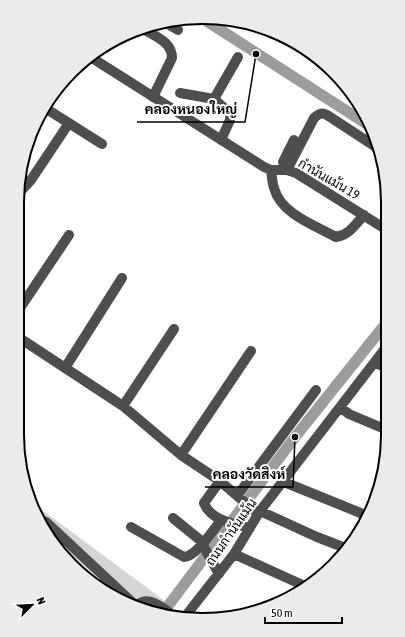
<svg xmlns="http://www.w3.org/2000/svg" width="405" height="637" viewBox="0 0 405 637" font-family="'Asap Condensed',Sarabun,sans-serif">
<rect width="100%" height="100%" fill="#fff"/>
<path fill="#d5d5d5" d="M30,501L169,604L161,614L143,610L90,582L48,538Z"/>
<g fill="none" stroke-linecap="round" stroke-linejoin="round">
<path stroke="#9c9c9c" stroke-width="11" d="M205,20L370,126
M162,614L295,437L387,322"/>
<path stroke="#4e4e4e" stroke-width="10" d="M166,23L178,30
M145,30C156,37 172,42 172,58L153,97
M92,58L264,167L271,170H287L296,173L387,230
M180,93L214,99L230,113V120L221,140
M214,99L238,57
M45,108L102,144
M283,162L294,140
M271,170C272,176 272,182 274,188C281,214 314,225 336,237C349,235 355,225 364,215
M287,170L314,118C319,114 321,112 327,115L376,147
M18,194L31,180L69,123
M18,311L69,235
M18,337L123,406L181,455L220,481L258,514
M375,363L387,368
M65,368L122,278
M123,406L174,329
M340,407L349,414L387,430
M181,455L251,351
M220,481L204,503C211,521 233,523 250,528
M284,482L368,516
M237,496L316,390
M260,511L317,537L348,549
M173,518L200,540L219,574
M40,520L46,522L136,606
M131,527L184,557C197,556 213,530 221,520
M234,554L307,587
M136,606C149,594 163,608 175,617
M184,618L234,554L260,511L387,346"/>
</g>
<g text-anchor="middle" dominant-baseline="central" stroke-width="4" stroke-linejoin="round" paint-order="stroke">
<g font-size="13" fill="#000" stroke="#fff">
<text transform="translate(329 179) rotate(30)">กำนันแม้น 19</text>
<text transform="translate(231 532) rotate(-55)">ถนนกำนันแม้น</text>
</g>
</g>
<path d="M0 0H405V637H0ZM202 24H203A178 178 0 0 1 381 202V435A178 178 0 0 1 203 613H202A178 178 0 0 1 24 435V202A178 178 0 0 1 202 24Z" fill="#ebebeb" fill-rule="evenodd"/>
<path fill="none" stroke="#000" stroke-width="2" d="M202 24H203A178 178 0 0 1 381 202V435A178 178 0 0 1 203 613H202A178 178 0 0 1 24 435V202A178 178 0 0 1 202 24Z"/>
<path fill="none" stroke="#000" stroke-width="1.5" d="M256 54L245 122H137M295 437L293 487H205"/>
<g fill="#000" stroke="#fff" stroke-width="1.5">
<circle cx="256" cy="54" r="4"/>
<circle cx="295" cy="437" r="4"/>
</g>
<g font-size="14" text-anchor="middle" font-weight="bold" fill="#000" stroke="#fff" stroke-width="4" stroke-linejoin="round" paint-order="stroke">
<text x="191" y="114">คลองหนองใหญ่</text>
<text x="249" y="479">คลองวัดสิงห์</text>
</g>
<g transform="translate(32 605) rotate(66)" stroke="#ffffff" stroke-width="3" paint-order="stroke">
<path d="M0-3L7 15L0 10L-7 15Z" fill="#000000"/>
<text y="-6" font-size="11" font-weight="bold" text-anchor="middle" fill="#000000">N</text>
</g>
<path d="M265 617v6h77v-6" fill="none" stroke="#000000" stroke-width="2"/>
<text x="271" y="617" font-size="12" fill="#000000" stroke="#ffffff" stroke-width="3" paint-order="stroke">50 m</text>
</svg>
